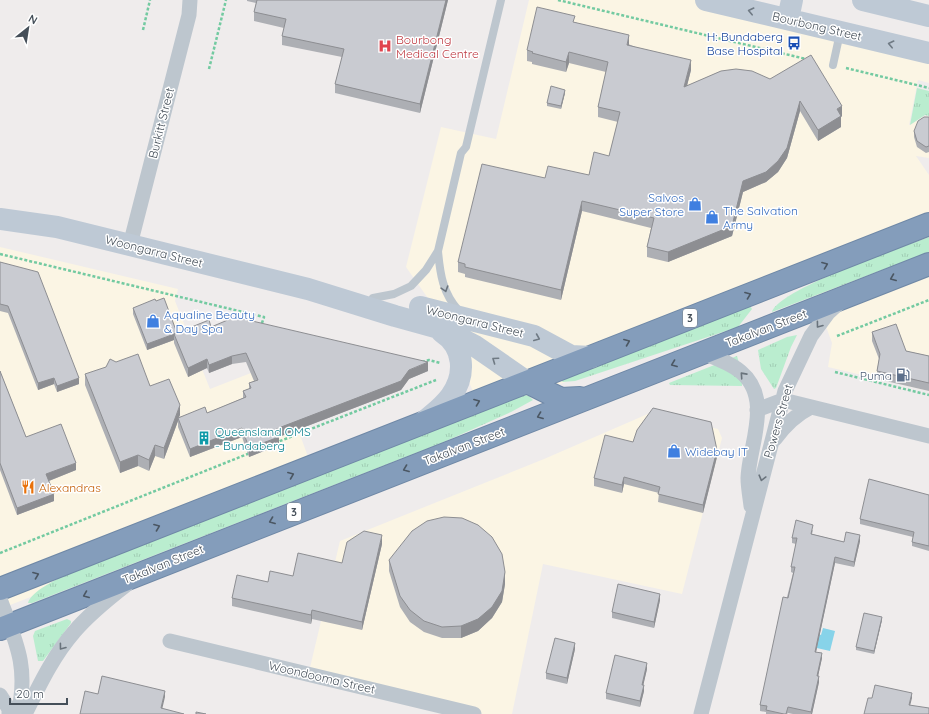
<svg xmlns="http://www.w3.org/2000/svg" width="929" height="714" viewBox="0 0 929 714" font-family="Quicksand,sans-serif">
<defs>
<pattern id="grass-tufts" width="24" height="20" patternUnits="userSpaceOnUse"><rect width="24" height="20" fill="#baedcf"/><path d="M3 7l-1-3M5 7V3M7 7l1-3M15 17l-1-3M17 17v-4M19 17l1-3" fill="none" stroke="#a1cdb4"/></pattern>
</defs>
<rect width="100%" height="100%" fill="#efecec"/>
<path fill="#fbf5e4" d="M529,0H699L929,54V83L918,80L909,125L926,116L929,117V158L916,156L929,175V238L758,302L483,416L444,321L406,267L441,127L496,139Z
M929,244V391L828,367L832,343L813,291Z
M0,247L178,289L175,301L210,389L274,364L318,484L0,609Z
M650,413L718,429L722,438L682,594L543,564L512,714H464L308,676L340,541L544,459Z"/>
<path fill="url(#grass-tufts)" d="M917,88L929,91V116L925,115L910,125Z
M929,237V252L772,312C779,289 903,247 929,237Z
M750,306L752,309L738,327L575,381L562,382L563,380Z
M797,335L791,347L776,388L774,389L761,369L758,350L787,337Z
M737,356L742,373V386L670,385L669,383Z
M524,395L529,396L533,400L511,412L444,442L32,603H28C31,591 59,578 70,573Z
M67,619L71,621V623L43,661H38L33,636L35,631Z"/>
<path fill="#87d3e9" d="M823,628L835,631L830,651L808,646L811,632L821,635Z"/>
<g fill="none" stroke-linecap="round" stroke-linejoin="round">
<g stroke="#6f88a6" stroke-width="24">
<path id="highway" d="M527,382L561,399L580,398
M0,589L929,224
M0,629L929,264"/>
</g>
<path stroke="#73caa1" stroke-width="2.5" stroke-dasharray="3 2" stroke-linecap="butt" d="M558,0L806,59
M143,30L150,0
M846,68L929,88
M209,69L226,0
M0,254L264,317L262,323L264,326
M837,336L929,300
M422,362L429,360L440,363
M835,372L929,395
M275,443L436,380
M0,553L250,453"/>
<path stroke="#bdc6ce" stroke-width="8" d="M833,65L840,33
M438,251C440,274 443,294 459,311
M373,298L394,294L411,286L426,270L438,251L461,153L466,147L501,0"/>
<path stroke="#bdc6ce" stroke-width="15" d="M130,245L189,15L190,0
M703,353C716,358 730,363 741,372C773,399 749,445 748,478C748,487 750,497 751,506
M757,410L783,400L929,436
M775,439C785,425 795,415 811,407
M0,599C16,642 29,667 18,714
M170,641L474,714
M0,695L9,709V714
M25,714C39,686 53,656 74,632C89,614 108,599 126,585
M701,714L785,391L811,336L828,313L839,303"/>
<path stroke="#bec9d5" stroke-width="22" d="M706,0L929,53
M863,0L929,16
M788,19L792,0
M0,219L57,227L308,289L395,316L442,329L475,346L527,382
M420,307L534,336L571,356L591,357
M424,422C433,414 444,406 451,396C466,375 465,347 442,332"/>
<use href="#highway" stroke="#849dbb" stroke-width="22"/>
</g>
<path fill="#adafb4" d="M247,0H448L420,113L335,93V84L342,57L282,45V36L284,28L254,21V12L256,3L247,1Z
M575,22L691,70L687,86L721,71L842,116L841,117V127L818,141L800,111L787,158L778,172L766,182L743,192L732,236L668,262L647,257V247L651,228L582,211L561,300L465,277V274L458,272V262L545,178L589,175L609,156L618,122L598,117V107L606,72L569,63L566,72L532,64V62L527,61V50Z
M565,93L561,109L547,106V103Z
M929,117V152L926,153L917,147L914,137V131Z
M0,262L79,384L57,392L54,384L38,390L8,313L0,311Z
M156,301L177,333L211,327L428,371L409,379L401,390L279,437V445L249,457L242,437L190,457L178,427V421L164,459L155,456L149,471L138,466L120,473L85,385V374L150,386L180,415L179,417L207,413L243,398V391L249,389V383L254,381L246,362L232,364L209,373L207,368L188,377L174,343V340L147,350L133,314V308Z
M872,332L906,351L929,356V391L877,379V371L879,359L872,341Z
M0,371L26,437L76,470L49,481L54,501L17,515L0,470Z
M633,442L717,457L703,513L658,502L659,493L624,484L622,493L594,486V478Z
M929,495V551L912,546V542L913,537L860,524V519Z
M813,530L812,534L844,542L860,541L854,567L835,563L816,652L822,658L818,676L819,682L812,714H793L788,713L787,714H766V712L760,711V705L793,573L791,572V567L796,544L792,543V538Z
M382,544L362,630L312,619L311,624L232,606V598L268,582L293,576L342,563Z
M389,560L505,584L502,602L492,618L478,631L461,638H442L424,632L410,622L400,607L389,571Z
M660,600L654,628L612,618V612Z
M882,620L874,654L856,650V647Z
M575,649L567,684L546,679V673Z
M647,669L643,685L644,691L640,707L606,699V693Z"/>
<path fill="#8d8e92" d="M446,0H448L420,113V104Z
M629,35V45H627Z
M569,52V63L566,72V62Z
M691,60V70L684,97V87Z
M565,90V93L561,109V106Z
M800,101V111L787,158L778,172L766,182L743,192L732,236L668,262V252L743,181Z
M842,106V116L841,117V127L818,141V130L837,109Z
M582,201V211L561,300V290Z
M177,333L174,334V340L147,350V344Z
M232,356V364L209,373V365Z
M207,359V368L188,377V368Z
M428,362V371L409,379L401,390L276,438V429Z
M54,378V384L38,390V383Z
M79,378V384L57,392V386Z
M180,405V415L178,419V418V421L164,459V448Z
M242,428V437L190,457V449Z
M279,437V445L249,457V448Z
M155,445V456L149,471V460Z
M717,450V457L703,513V505Z
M138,455V466L120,473V462Z
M76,463V470L46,482V474Z
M624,477V484L622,493V485Z
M54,494V501L17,515V508Z
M382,535V544L362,630V622Z
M860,535V541L854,567V562Z
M835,557V563L815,657V652Z
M505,572V584L502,602L492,618L478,631L461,638V626Z
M660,594V600L654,628V622Z
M312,610V619L311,624V615Z
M882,617V620L874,654V651Z
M575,643V649L567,684V678Z
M822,653V658L817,681V676Z
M647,663V669L642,691V685Z
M819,676V682L812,714H811Z
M644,685V691L640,707V701Z
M165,691V697L161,714V708Z
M912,693V698L909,710V705Z"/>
<path fill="#c9cbd1" stroke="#8d8e92" d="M257,0H446L420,104L335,84L344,49L282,36L286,19L254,12Z
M537,7L575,16L573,22L629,35L627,45L691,60L684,87L721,71L736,69L752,71L770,79L811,55L842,106L837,109L841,116L818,130L800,101L787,148L778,161L766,172L743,181L732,226L668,252L647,247L654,218L582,201L561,290L465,267V264L458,262L482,164L545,178L548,166L589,175L594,152L609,156L620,112L598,107L608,62L569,52L566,62L532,53L533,52L527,50Z
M551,86L565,90L561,106L547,103Z
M924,117H929V146L926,147L917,141L914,131L918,121Z
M0,262L38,272L79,378L57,386L54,378L38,383L8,306L0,304Z
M164,298L177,333L147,344L133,308L155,299L156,301Z
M235,317L428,362L409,370L401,381L276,429L279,437L249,448L242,428L190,449L178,418L205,407L207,413L246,397L243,391L251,388L249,383L258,380L246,353L232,356L209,365L207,359L188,368L174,334L209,320L211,327Z
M896,324L906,351L929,356V383L877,371L880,354L872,332Z
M138,354L150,386L169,379L180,405L164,448L155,445L149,460L138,455L120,462L85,374L106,367L110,359L116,362Z
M0,371L26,437L61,424L76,463L46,474L54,494L17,508L0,463Z
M653,408L711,422L717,450L703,505L658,494L660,487L624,477L622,485L594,478L605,435L633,442L637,430Z
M869,479L929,495V546L912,542L914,532L860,519Z
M444,517L462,518L478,525L492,537L502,554L505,572L502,591L492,607L478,619L461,626L442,627L424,621L410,610L400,596L389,560L412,531L427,521Z
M796,520L813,525L811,534L844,542L846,532L860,535L854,562L835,557L815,652L822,653L817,676H819L811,712L788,707L786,714H784L766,710L767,706L760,705L783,597L788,598L795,567H791L797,538H792Z
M364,531L382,535L362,622L312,610L311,615L232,598L237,575L268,582L270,571L293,576L298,553L342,563L347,542Z
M618,584L660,594L654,622L612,612Z
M864,613L882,617L874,651L856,647Z
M555,638L575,643L567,678L546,673Z
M615,655L647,663L642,685H644L640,701L606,693Z
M102,676L165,691L161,708L184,714H80L85,691L98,694Z
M875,685L912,693L909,705L929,708V714H864L868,698H872Z
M196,712L206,714H196Z"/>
<defs><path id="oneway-chevron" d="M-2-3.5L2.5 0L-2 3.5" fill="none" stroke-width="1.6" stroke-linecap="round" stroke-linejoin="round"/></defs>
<g stroke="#6f7a84">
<use href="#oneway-chevron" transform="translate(751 11) rotate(-167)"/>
<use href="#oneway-chevron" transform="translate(891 44) rotate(-167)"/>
<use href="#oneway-chevron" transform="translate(537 338) rotate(23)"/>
<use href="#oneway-chevron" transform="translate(495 360) rotate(-145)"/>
</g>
<g stroke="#4b5763">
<use href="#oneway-chevron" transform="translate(825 265) rotate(-21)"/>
<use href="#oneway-chevron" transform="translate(893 278) rotate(158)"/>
<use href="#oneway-chevron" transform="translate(748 295) rotate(-21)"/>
<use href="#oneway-chevron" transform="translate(627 342) rotate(-22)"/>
<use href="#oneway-chevron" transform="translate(674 364) rotate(159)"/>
<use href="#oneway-chevron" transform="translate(477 402) rotate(-21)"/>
<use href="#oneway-chevron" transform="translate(540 416) rotate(159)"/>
<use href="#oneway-chevron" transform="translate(406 469) rotate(159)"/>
<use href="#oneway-chevron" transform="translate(291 475) rotate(-22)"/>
<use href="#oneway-chevron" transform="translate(272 521) rotate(159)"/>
<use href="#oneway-chevron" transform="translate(157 527) rotate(-21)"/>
<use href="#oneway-chevron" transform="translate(36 575) rotate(-21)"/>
<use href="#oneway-chevron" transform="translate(86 595) rotate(158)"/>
</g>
<g stroke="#69737c">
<use href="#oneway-chevron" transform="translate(445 289) rotate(72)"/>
<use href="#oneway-chevron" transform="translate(819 325) rotate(127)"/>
<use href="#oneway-chevron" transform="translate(743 375) rotate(-132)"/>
<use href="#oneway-chevron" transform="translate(762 478) rotate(105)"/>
<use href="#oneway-chevron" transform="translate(62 647) rotate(127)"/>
</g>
<defs>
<g id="bus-bare" transform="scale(1.08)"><path d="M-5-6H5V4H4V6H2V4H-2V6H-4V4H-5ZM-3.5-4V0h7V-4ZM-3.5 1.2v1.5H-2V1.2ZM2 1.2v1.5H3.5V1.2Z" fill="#1a4fb4" stroke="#fff" stroke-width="2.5" paint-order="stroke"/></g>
<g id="hospital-bare" transform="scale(1.08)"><path d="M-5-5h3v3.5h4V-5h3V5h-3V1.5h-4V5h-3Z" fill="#e0444e" stroke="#fff" stroke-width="2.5" paint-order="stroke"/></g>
<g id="shop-bare" transform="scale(1.08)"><path d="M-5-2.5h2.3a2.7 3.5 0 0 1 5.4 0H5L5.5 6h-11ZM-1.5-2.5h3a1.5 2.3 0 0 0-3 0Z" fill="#3f7fe0" stroke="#fff" stroke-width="2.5" paint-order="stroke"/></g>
<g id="fuel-bare" transform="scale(1.08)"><path d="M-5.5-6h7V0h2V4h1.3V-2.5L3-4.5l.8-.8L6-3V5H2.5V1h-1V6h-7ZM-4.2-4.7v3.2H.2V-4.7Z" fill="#5c6f8a" stroke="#fff" stroke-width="2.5" paint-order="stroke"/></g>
<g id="building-bare" transform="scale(1.08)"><path d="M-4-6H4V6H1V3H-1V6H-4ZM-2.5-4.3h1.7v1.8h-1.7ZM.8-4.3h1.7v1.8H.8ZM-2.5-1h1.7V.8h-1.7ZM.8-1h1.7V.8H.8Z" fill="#0f9aa8" stroke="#fff" stroke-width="2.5" paint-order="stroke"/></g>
<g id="restaurant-bare" transform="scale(1.08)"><path d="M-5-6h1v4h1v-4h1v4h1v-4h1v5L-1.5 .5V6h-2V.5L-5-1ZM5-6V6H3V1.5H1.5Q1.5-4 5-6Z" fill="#e8710a" stroke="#fff" stroke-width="2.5" paint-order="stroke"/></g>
</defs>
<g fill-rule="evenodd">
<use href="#bus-bare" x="794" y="43"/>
<use href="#hospital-bare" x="385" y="46"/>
<use href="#shop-bare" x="695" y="204"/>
<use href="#shop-bare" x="712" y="217"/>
<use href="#shop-bare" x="153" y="321"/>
<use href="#fuel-bare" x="903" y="375"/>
<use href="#building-bare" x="204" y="438"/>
<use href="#shop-bare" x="674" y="451"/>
<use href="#restaurant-bare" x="28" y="487"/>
</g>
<g text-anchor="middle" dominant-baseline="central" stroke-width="3" stroke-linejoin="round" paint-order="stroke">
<g fill="#fff" stroke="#7d848b" stroke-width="1">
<rect x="683" y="309" width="14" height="18" rx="3"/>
<rect x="287" y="503" width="14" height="18" rx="3"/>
</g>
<g font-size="11" font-weight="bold" fill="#454f59">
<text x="690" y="318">3</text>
<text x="294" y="512">3</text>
</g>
<g font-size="12" fill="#454f59" stroke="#fff">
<text transform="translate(817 26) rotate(13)">Bourbong Street</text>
<text transform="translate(161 123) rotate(-76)">Burkitt Street</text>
<text transform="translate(154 251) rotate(14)">Woongarra Street</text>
<text transform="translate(475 321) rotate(14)">Woongarra Street</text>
<text transform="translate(766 328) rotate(-21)">Takalvan Street</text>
<text transform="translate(778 421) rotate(-74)">Powers Street</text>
<text transform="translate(464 446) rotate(-21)">Takalvan Street</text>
<text transform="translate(163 564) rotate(-22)">Takalvan Street</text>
<text transform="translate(322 677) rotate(13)">Woondooma Street</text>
</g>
<g font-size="12" fill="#164399" stroke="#fff" text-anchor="end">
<text x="783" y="36">H: Bundaberg<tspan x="783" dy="14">Base Hospital</tspan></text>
</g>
<g font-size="12" fill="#be3a42" stroke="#fff" text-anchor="start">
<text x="396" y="39">Bourbong<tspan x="396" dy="14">Medical Centre</tspan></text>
</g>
<g font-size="12" fill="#366cbe" stroke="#fff" text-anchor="start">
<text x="684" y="197" text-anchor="end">Salvos<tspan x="684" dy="14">Super Store</tspan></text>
<text x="723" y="210">The Salvation<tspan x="723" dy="14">Army</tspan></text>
<text x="164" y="314">Aqualine Beauty<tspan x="164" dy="14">&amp; Day Spa</tspan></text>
<text x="685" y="451">Widebay IT</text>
</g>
<g font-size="12" fill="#4e5e75" stroke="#fff" text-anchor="end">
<text x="892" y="375">Puma</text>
</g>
<g font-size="12" fill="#0d838f" stroke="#fff" text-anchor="start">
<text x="215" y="431">Queensland OMS<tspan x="215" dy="14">- Bundaberg</tspan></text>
</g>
<g font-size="12" fill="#c56008" stroke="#fff" text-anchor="start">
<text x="39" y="487">Alexandras</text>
</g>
</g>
<g transform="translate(28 28) rotate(30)" stroke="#ffffff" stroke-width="3" paint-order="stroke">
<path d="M0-3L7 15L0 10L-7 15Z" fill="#454f59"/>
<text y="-6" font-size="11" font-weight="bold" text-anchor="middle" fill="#454f59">N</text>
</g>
<path d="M10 698v6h57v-6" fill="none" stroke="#454f59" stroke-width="2"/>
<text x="16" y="698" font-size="12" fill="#454f59" stroke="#ffffff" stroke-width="3" paint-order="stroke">20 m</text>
</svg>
